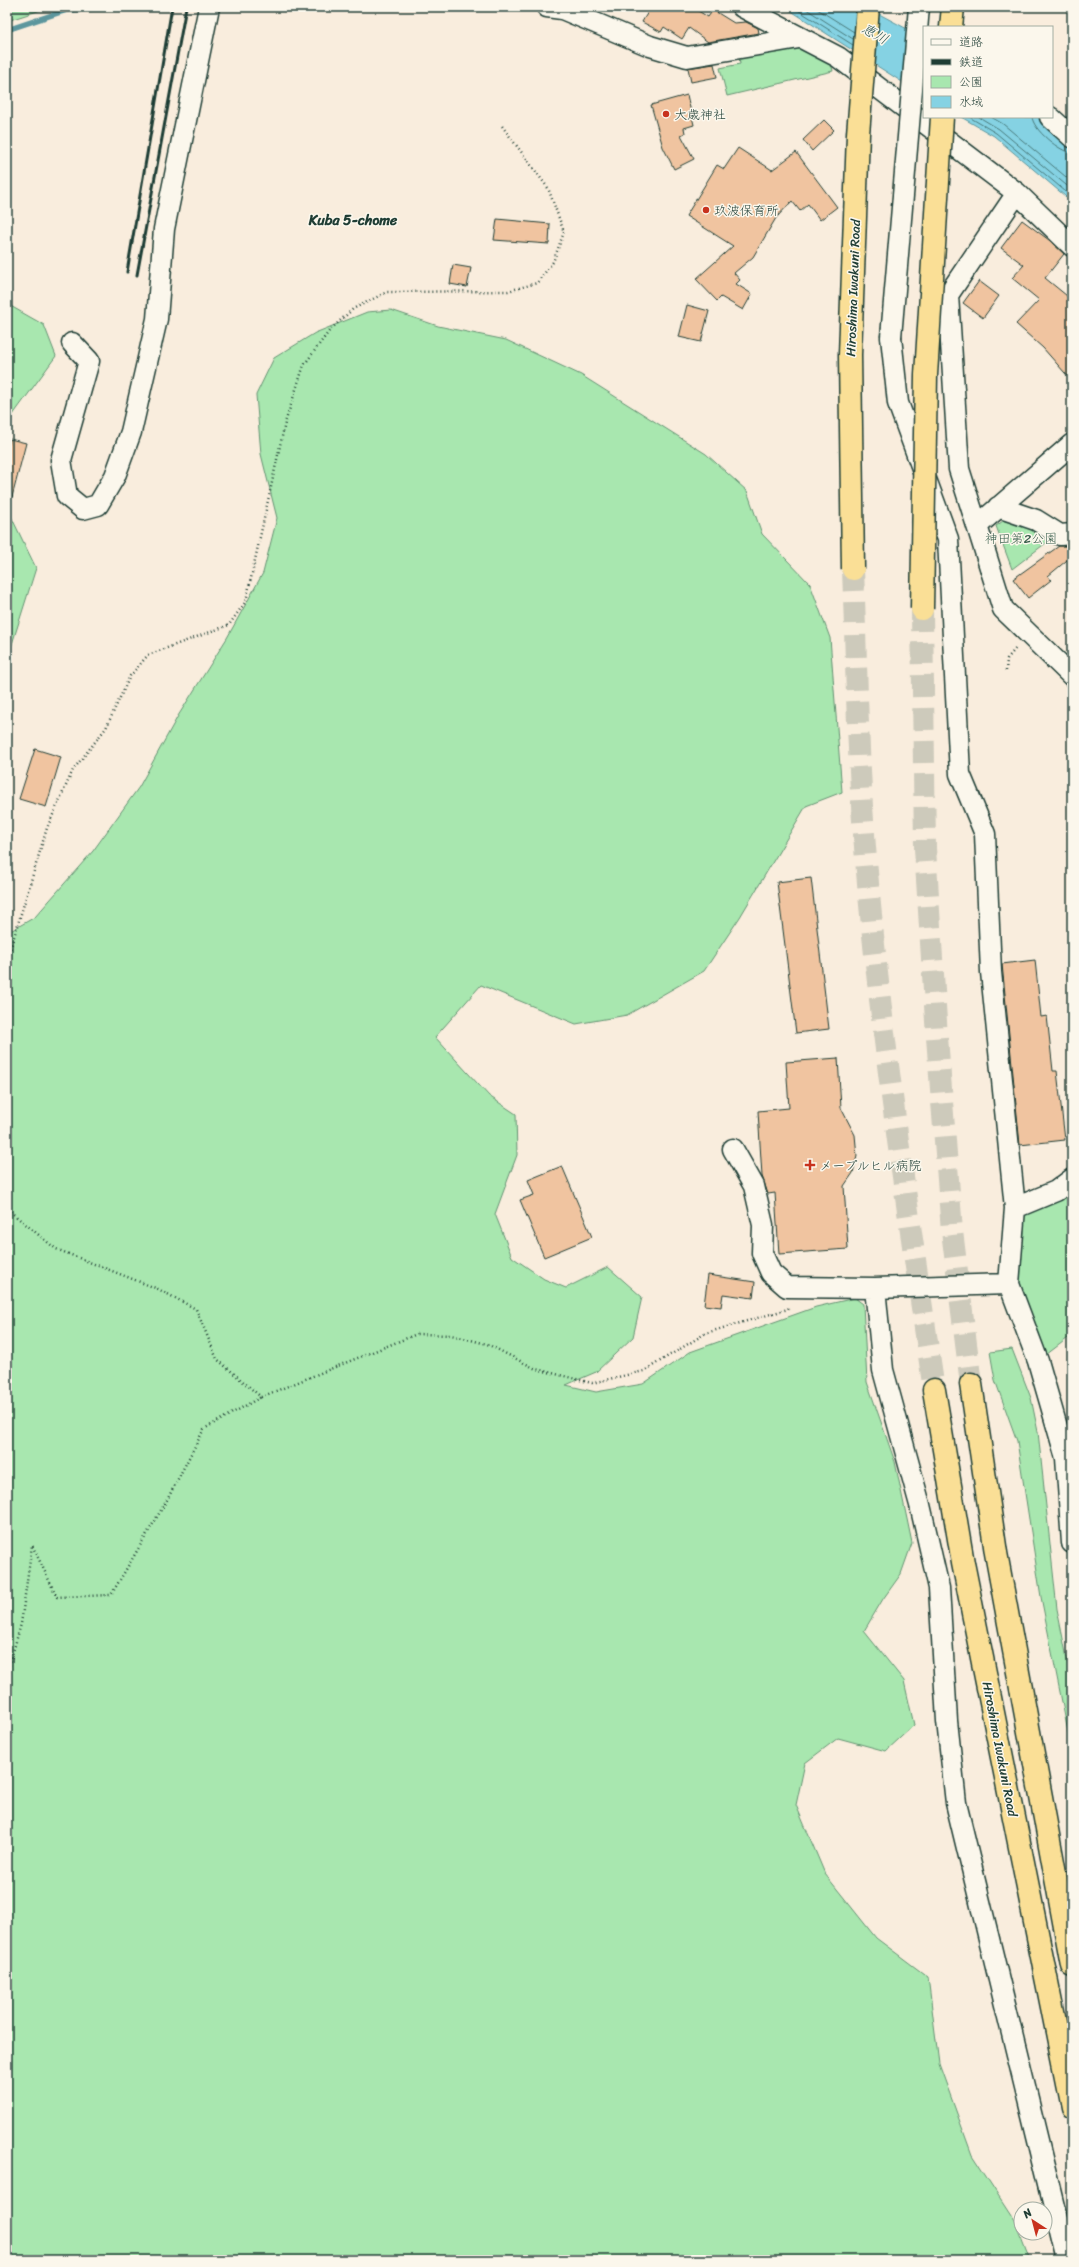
<svg xmlns="http://www.w3.org/2000/svg" width="1079" height="2267" viewBox="0 0 1079 2267" font-family="Sriracha,'Klee One',sans-serif">
<rect width="100%" height="100%" fill="#f9eddd"/>
<filter id="ink" filterUnits="userSpaceOnUse"><feTurbulence type="fractalNoise" baseFrequency=".025" numOctaves="2"/><feDisplacementMap in="SourceGraphic" scale="8" xChannelSelector="R" yChannelSelector="G"/><feConvolveMatrix kernelMatrix="1 2 1 2 8 2 1 2 1" color-interpolation-filters="sRGB"/></filter>
<g filter="url(#ink)">
<path fill="#a8e7af" stroke="#649272" d="M7,7H50L7,21Z
M799,43L830,59L833,71L727,96L720,68L740,64L739,57Z
M7,304L44,325L56,356L7,423Z
M391,310L438,326L506,340L581,375L706,454L747,491L762,534L810,584L830,638L842,792L806,806L740,917L704,971L627,1015L576,1024L481,985L435,1037L489,1096L516,1114L517,1155L495,1214L512,1257L544,1279L566,1288L608,1267L642,1297L633,1337L596,1372L566,1385L596,1392L643,1384L690,1352L816,1307L855,1298L863,1304L867,1382L895,1462L912,1543L901,1574L883,1599L864,1631L904,1681L914,1725L886,1751L838,1738L805,1763L796,1805L825,1874L876,1938L928,1977L939,2064L972,2155L1015,2221L1030,2260H7V933L35,917L93,851L139,787L178,716L227,638L263,573L277,518L261,454L256,395L274,358L315,333L367,312Z
M7,508L36,568L7,660Z
M1010,516L1055,536L1012,569L996,526Z
M1072,1179V1335L1038,1361L1009,1284L1015,1208Z
M1012,1349L1031,1398L1038,1432L1057,1609L1072,1683V1752L1041,1597L1017,1441L995,1380L990,1352Z"/>
<path fill="#85d2e3" stroke="#5c969d" d="M785,7H866L924,38V96Z
M961,117H1045L1072,139V202L994,136Z"/>
<g fill="none" stroke-linecap="round" stroke-linejoin="round">
<path stroke="#48797a" stroke-width="1" d="M793,7L853,45
M803,7L853,39
M814,7L854,32
M969,117L996,133L1072,197
M979,117L999,129L1072,190
M991,117L1003,124L1072,182
M1032,117C1033,130 1060,152 1072,153"/>
<path stroke="#5c969d" stroke-width="5.5" d="M7,30L67,10L115,7"/>
</g>
<path fill="#f0c4a0" stroke="#1f3d34" d="M651,7H692L708,17L713,10L734,23L746,22L758,28L759,33L708,42L689,28L682,39L664,27L661,32L642,22Z
M714,64L717,77L691,82L688,68Z
M687,95L694,125L684,128L685,133L681,135L694,159L674,169L663,147L651,105Z
M824,120L834,130L812,151L803,140Z
M738,148L772,170L796,152L837,207L820,220L808,204L800,211L792,201L776,218L753,257L734,273L740,280L736,284L752,294L743,310L721,297L717,301L696,279L733,246L686,216L717,165L724,169Z
M497,219L550,224L549,244L494,240Z
M1022,220L1049,240L1064,254L1045,278L1072,300V381L1043,348L1016,324L1039,300L1012,278L1024,265L1001,248Z
M453,265L471,268L467,287L450,284Z
M979,281L999,296L983,318L963,303Z
M687,305L709,311L701,342L679,337Z
M10,439L26,443L12,497L7,496V452Z
M1059,546H1072V556L1048,576L1051,580L1028,598L1013,579Z
M35,749L61,757L46,807L19,799Z
M811,878L829,1029L796,1033L777,882Z
M1035,960L1041,1017L1047,1016L1053,1071H1057L1065,1140L1020,1145L1002,964Z
M838,1058L841,1108L855,1135L857,1156L853,1173L844,1186L848,1249L779,1254L775,1193L768,1194L762,1176L758,1111L789,1108L786,1062Z
M562,1166L592,1237L544,1257L520,1200L534,1195L528,1180Z
M708,1275L755,1282L753,1298L723,1294L721,1307L704,1305Z"/>
<g fill="none" stroke-linecap="round" stroke-linejoin="round">
<path stroke="#cdcabb" stroke-width="22" stroke-dasharray="22 11" stroke-linecap="butt" d="M853,569C856,648 857,727 862,806C875,1002 906,1196 934,1390
M922,609L925,848L937,1037L952,1231L971,1384"/>
<g stroke="#1f3d34" stroke-width="23">
<path id="minor" d="M547,7L562,9L650,46L687,57L799,38
M742,7L838,57L1017,193L1072,246
M1050,117L1072,137
M891,337L898,403L948,539L960,774L985,834L991,972L1015,1208L1009,1284L1038,1361L1066,1458L1072,1543
M72,343L89,361L61,460L67,496L83,509L98,505L115,476L131,432L157,319L164,229L209,7
M1072,444L977,526L1003,609L1072,676
M998,507L1036,520L1060,535L1072,534
M977,526L959,469L948,295L1017,193
M733,1149L754,1186L763,1225L762,1253L771,1273L787,1287L875,1288L1009,1284
M1015,1208L1056,1191L1072,1179
M875,1288L883,1370L920,1505L939,1588L947,1721L956,1803L1067,2260"/>
</g>
<g stroke="#1f3d34" stroke-width="25">
<path id="highway" d="M951,27L953,7
M971,1384L996,1553L1072,1965
M934,1390L963,1563L1072,2107"/>
</g>
<path stroke="#1f3d34" stroke-width="2.5" stroke-dasharray="1 3" stroke-linecap="butt" d="M1006,671L1007,659L1016,648
M7,960L47,828L73,770L106,728L130,676L148,655L229,625L246,601L285,423L304,365L330,330L353,309L387,292L508,291L537,283L553,262L564,232L548,188L502,126
M7,1209L56,1249L158,1289L196,1309L217,1359L261,1397L417,1334L451,1335L487,1344L536,1369L592,1383L644,1371L706,1333L788,1309L789,1307
M7,1673L21,1624L32,1545L57,1597L111,1595L167,1500L204,1429L261,1397"/>
<use href="#minor" stroke="#fbf7ec" stroke-width="20"/>
<use href="#highway" stroke="#fadf96" stroke-width="22"/>
<path stroke="#1f3d34" stroke-width="3" d="M127,272L172,7
M137,275L186,7"/>
<g stroke="#1f3d34" stroke-width="23" stroke-linecap="butt">
<path id="minor-bridge" d="M891,337L919,7"/>
</g>
<g stroke="#1f3d34" stroke-width="25" stroke-linecap="butt">
<path id="highway-bridge" d="M853,569L850,355L858,134L868,7
M922,609L926,375L942,117"/>
</g>
<use href="#minor-bridge" stroke="#fbf7ec" stroke-width="20"/>
<use href="#highway-bridge" stroke="#fadf96" stroke-width="22"/>
</g>
</g>
<g fill="#c8321e" stroke="#fbf7ec" stroke-width="1.5">
<circle cx="666" cy="114" r="4"/>
<circle cx="706" cy="210" r="4"/>
<path d="M808 1159h4v4h4v4h-4v4h-4v-4h-4v-4h4z"/>
</g>
<g text-anchor="middle" dominant-baseline="central" stroke-width="3" stroke-linejoin="round" paint-order="stroke">
<g font-size="13" fill="#1f3d34" stroke="#fbf7ec" text-anchor="start">
<text x="674" y="114">大歳神社</text>
<text x="714" y="210">玖波保育所</text>
<text x="819" y="1165">メープルヒル病院</text>
</g>
<g font-size="13" fill="#1f3d34" stroke="#fbf7ec">
<text transform="translate(853 288) rotate(-88)">Hiroshima Iwakuni Road</text>
<text transform="translate(1000 1749) rotate(79)">Hiroshima Iwakuni Road</text>
</g>
<g font-size="13" fill="#3a5f4d" stroke="#fbf7ec">
<text x="1021" y="538">神田第2公園</text>
</g>
<g font-size="14" font-style="italic" fill="#335b57" stroke="#fbf7ec">
<text transform="translate(875 34) rotate(29)">恵川</text>
</g>
<g font-size="14" font-weight="bold" fill="#1f3d34" stroke="#fbf7ec">
<text x="353" y="220">Kuba 5-chome</text>
</g>
</g>
<rect width="1079" height="2267" fill="none" stroke="#fbf7ec" stroke-width="24"/>
<rect x="12" y="12" width="1055" height="2243" fill="none" stroke="#1f3d34" stroke-width="1.5" filter="url(#ink)"/>
<rect x="923" y="26" width="130" height="92" fill="#fbf7ec" stroke="#a3ada2"/>
<rect x="931" y="39" width="20" height="6" fill="#fbf7ec" stroke="#a3ada2"/>
<text x="959" y="46" font-size="12" fill="#1f3d34">道路</text>
<rect x="931" y="59" width="20" height="6" fill="#1f3d34" stroke="#a3ada2"/>
<text x="959" y="66" font-size="12" fill="#1f3d34">鉄道</text>
<rect x="931" y="76" width="20" height="12" fill="#a8e7af" stroke="#a3ada2"/>
<text x="959" y="86" font-size="12" fill="#1f3d34">公園</text>
<rect x="931" y="96" width="20" height="12" fill="#85d2e3" stroke="#a3ada2"/>
<text x="959" y="106" font-size="12" fill="#1f3d34">水域</text>
<g transform="translate(1033 2221) rotate(324)"><circle r="19" fill="#fbf7ec" stroke="#a3ada2"/>
<path d="M0-3L7 15L0 10L-7 15Z" fill="#c8321e"/>
<text y="-6" font-size="11" font-weight="bold" text-anchor="middle" fill="#1f3d34">N</text>
</g>
</svg>
